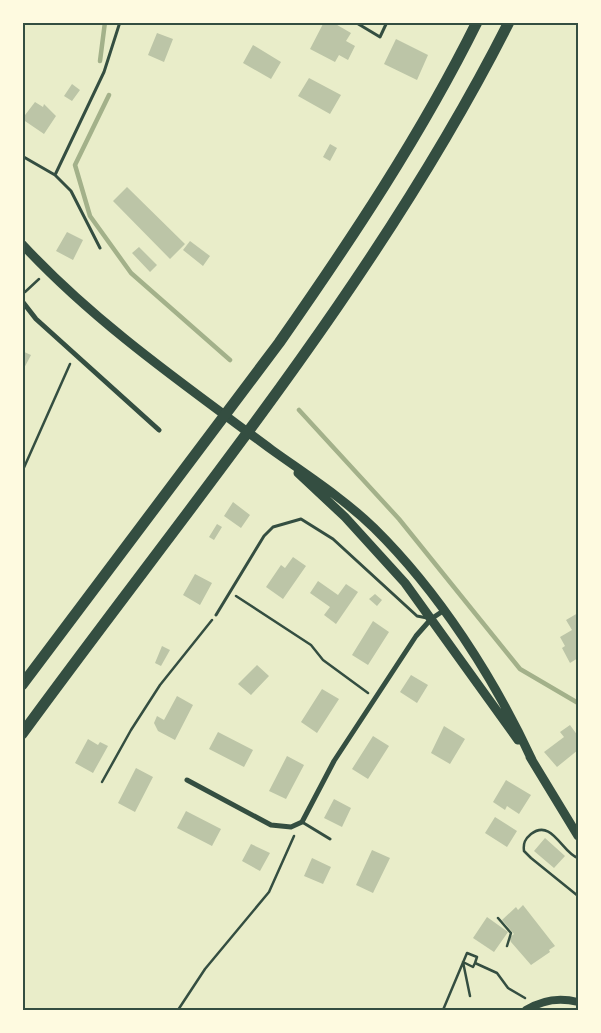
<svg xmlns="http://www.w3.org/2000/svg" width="601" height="1033" viewBox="0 0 601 1033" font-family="'Varela Round',sans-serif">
<rect width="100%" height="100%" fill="#e9edc9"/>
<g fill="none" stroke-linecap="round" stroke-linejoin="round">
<path stroke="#a3b18a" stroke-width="4.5" d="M100,61L105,22
M109,95L75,165L90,216L131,273L230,360
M299,410L399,519L520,669L578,703"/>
</g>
<path fill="#bcc5a7" d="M324,22H332L351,33L346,41L355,46L348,60L339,55L335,62L310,49Z
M157,33L173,39L164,62L148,55Z
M396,39L428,55L417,80L384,64Z
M253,45L281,62L271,79L243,63Z
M309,78L341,95L330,114L298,96Z
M72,84L80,90L72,101L64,96Z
M35,102L43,107L44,104L56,116L44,134L22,119Z
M330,144L337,148L330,161L323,157Z
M127,187L185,244L170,259L113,201Z
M67,232L83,240L73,260L56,251Z
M190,241L210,256L203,266L183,250Z
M139,247L157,265L150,272L132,253Z
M22,351L31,355L22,372Z
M233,502L250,515L241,528L224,516Z
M217,524L222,527L214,540L209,537Z
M293,557L306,566L283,599L266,587L281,565L285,568Z
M195,574L212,583L200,605L183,595Z
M318,581L338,595L346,584L358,592L336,624L324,615L330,607L310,593Z
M375,594L382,600L377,606L369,599Z
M578,613V640L576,641L578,658L570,663L562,648L565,646L560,637L572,630L566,620Z
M373,621L389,632L368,665L352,655Z
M162,646L170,650L161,666L155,663Z
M257,665L269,676L251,695L238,684Z
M411,675L428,685L417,703L400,692Z
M322,689L339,699L317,733L301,722Z
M177,696L193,705L175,740L158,731L154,723L157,716L164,720Z
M570,725L578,736V750L557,767L544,752L564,737L560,732Z
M444,726L465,739L450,764L431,753Z
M218,732L253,750L244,767L209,749Z
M373,736L389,746L368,779L352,769Z
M88,739L98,745L100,742L108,746L93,773L75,763Z
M287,756L304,765L286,799L269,791Z
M136,768L153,777L135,812L118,803Z
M506,780L531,795L519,814L507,806L505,810L493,802Z
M334,799L351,808L342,827L324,818Z
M186,811L221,829L212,846L177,828Z
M495,817L517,831L507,847L485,833Z
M545,838L565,856L554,868L534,851Z
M251,844L270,853L260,871L242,861Z
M372,850L390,858L373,893L356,885Z
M312,858L331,867L323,884L304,876Z
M523,905L555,946L549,950L550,952L531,965L511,942L509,938L514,934L502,920L516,907L518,910Z
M487,917L508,932L494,952L473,938Z"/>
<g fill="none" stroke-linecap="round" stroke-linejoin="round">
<path stroke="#344e41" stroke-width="2.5" d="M25,292L39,279
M22,472L70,364
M236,596L311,645L323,660L368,693
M102,782L131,730L160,685L212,620
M578,858C562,853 552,818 531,834C525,839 523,843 524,851L531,858L578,896
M498,918L511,933L507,946
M470,996L463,962L473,967L475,963L497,973L508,988L525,998
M178,1010L205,969L269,892L294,836
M443,1010L467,953L477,957L475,963"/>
<path stroke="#344e41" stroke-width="3" d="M355,22L380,37L387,22
M22,156L55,175L71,191L100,248
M55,175L104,72L120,22
M216,615L264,536L273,527L301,519L333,539L417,616L427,618
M302,822L330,839"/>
<path stroke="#344e41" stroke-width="5" d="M22,301L36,319L159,430
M187,780L271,825L291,827L302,822L334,761L416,636L431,619L443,611"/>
<path stroke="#344e41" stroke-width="8" d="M526,1010C542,1000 559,997 578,1002"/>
<path stroke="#344e41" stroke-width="9" d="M22,244C95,323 186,386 272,450C307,475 343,498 374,528C439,592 494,678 532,760
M298,473L345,517L405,583L518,740
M530,757L578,836"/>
<path stroke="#344e41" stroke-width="11" d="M22,685L279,343C351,240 421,135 477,22
M22,734C192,501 378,281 509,22"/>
</g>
<rect width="601" height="1033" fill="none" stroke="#fefae0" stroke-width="48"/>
<rect x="24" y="24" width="553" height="985" fill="none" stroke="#344e41" stroke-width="2"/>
</svg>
